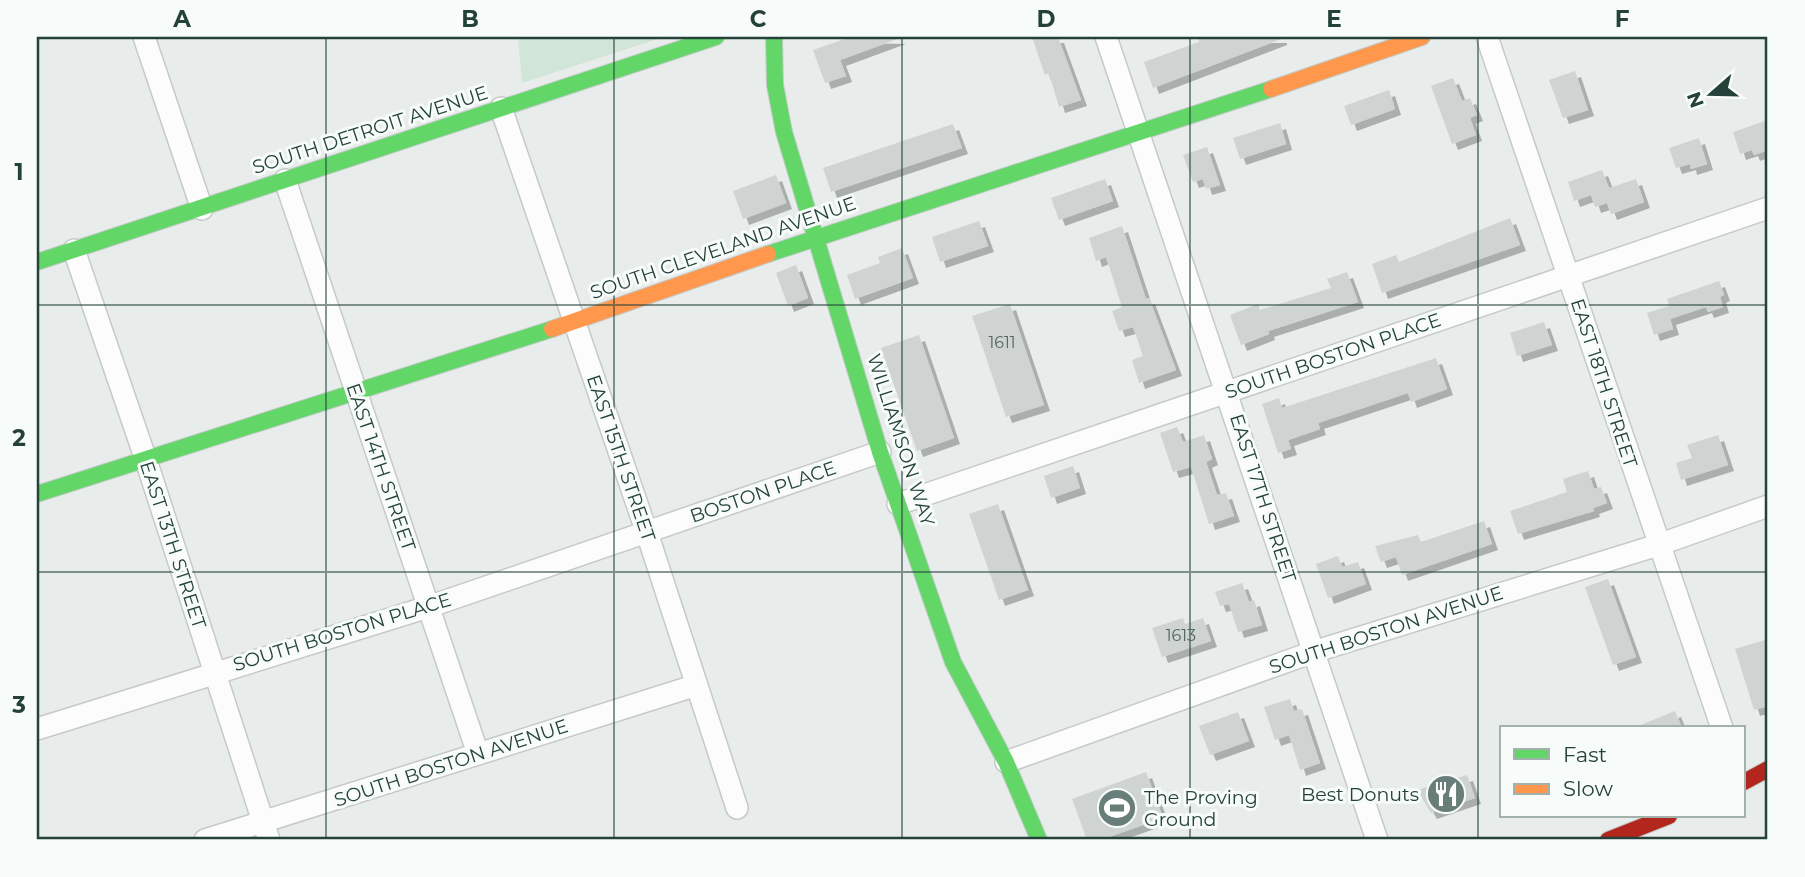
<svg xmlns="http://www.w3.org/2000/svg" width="1805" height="877" viewBox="0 0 1805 877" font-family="Montserrat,sans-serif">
<defs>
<filter id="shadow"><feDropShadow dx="6" dy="6" stdDeviation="0" flood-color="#0004"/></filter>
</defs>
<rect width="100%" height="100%" fill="#e8edeb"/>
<path fill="#d1e6d8" d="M518,37H664L522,83Z"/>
<path fill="#cfd4d2" filter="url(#shadow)" d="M850,37L900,38L840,60L846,76L825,83L813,50Z
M1032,37H1058L1081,100L1059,107L1049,73L1045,75Z
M1198,37H1281V39L1153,88L1144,62L1199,42Z
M1575,71L1588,110L1563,118L1549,80Z
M1453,78L1462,101L1470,98L1477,115L1470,118L1476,135L1452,144L1431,86Z
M1389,90L1395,109L1351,125L1344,106Z
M1768,120V150L1754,155L1752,150L1740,154L1733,132Z
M1280,123L1286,144L1240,159L1233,138Z
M953,124L962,148L831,192L823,168Z
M1699,138L1707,164L1691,169L1690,164L1676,168L1669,148Z
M1207,147L1220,185L1206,189L1203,179L1193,182L1183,155Z
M1602,170L1609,188L1636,179L1644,202L1611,214L1607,203L1595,207L1591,195L1574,201L1568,182Z
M776,175L786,203L743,219L733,191Z
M1105,179L1113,201L1059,220L1051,198Z
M1510,218L1520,245L1382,293L1372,264L1396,255L1399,262Z
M979,221L988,246L940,262L932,237Z
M1122,226L1146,299L1149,298L1176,370L1139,383L1132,360L1143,356L1133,327L1119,331L1112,311L1122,307L1106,257L1096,261L1089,238Z
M902,248L913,278L855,299L847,275L880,263L878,257Z
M796,265L808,298L788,306L776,273Z
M1347,272L1358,302L1268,331L1269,334L1241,345L1230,315L1258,304L1260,310L1331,288L1327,279Z
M1719,281L1724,295L1720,297L1723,307L1708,312L1706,307L1670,319L1673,329L1654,335L1647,313L1669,306L1667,299Z
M1010,304L1044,405L1006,417L972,316Z
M1544,322L1552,345L1517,356L1510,333Z
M919,335L954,438L917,451L881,348Z
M1436,358L1447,389L1411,402L1408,393L1318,423L1320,429L1288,440L1291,449L1278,453L1262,404L1279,398L1282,408Z
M1177,427L1183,442L1204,435L1212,459L1206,462L1217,495L1226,493L1234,516L1209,524L1191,467L1173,472L1160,433Z
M1718,435L1728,465L1681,480L1676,463L1692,458L1687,445Z
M1073,466L1080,488L1051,498L1044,476Z
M1588,471L1594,489L1601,487L1607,503L1593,508L1594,511L1518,534L1510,511L1567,492L1563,479Z
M998,504L1028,590L999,600L969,514Z
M1484,521L1492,544L1402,575L1396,557L1381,562L1375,546L1418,535L1421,542Z
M1338,556L1342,567L1358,562L1366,584L1328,598L1316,564Z
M1608,579L1636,657L1613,665L1585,587Z
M1242,583L1249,602L1254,600L1262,625L1238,632L1229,604L1220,606L1215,592Z
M1183,618L1185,624L1203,618L1211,641L1162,657L1152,628Z
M1768,639V706L1754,710L1735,649Z
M1290,699L1294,711L1302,709L1320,763L1300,770L1289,735L1275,740L1264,707Z
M1675,711L1682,728H1633Z
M1238,712L1249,741L1210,755L1199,726Z
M1146,772L1163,818L1100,840H1087L1072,799Z
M1467,775L1475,798L1431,813L1417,790Z"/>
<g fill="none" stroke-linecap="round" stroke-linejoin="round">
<g stroke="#c5cac8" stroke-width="24">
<path id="street" d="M144,37L202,209
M1106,37L1377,840
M1487,37L1722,728
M501,108L647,533L737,808
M285,180L478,754
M74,250L145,457L269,840
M898,504L1768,208
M37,729L428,607L880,452
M1006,762L1313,652L1658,545L1768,506
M205,840L697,685"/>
</g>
<g stroke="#c3cbc8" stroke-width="18">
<path id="fast" d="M774,37L775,85L784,132L880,452L953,662L1006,762L1039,840
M768,254L1271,89
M37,262L716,37
M37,494L552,329"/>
</g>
<g stroke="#c3cbc8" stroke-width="18">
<path id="slow" d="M1271,89L1422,37
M552,329L768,254"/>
</g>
<g stroke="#c3cbc8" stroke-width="18">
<path id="jam" d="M1744,782L1768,769
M1608,840L1669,816"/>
</g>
<use href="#street" stroke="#fcfcfc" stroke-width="21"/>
<use href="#fast" stroke="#63d668" stroke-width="16"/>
<use href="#slow" stroke="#ff974d" stroke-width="16"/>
<use href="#jam" stroke="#b3261e" stroke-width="16"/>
</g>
<path fill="none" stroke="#24423a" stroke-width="2" stroke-opacity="0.55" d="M326,37V840M614,37V840M902,37V840M1190,37V840M1478,37V840M37,305H1768M37,572H1768"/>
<defs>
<g id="restaurant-disc" transform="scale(2.0125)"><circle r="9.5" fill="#697e78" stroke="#f7fbf9"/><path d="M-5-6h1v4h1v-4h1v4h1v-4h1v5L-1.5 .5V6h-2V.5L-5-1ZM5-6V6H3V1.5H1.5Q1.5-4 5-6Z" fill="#fff"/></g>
<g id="stadium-disc" transform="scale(2.0125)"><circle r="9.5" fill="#697e78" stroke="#f7fbf9"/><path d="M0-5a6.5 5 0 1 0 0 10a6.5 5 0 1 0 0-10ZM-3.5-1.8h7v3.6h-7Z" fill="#fff"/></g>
</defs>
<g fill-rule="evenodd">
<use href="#restaurant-disc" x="1446" y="794"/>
<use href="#stadium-disc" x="1117" y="808"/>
</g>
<g text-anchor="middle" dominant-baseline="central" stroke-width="6" stroke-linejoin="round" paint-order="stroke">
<g font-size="16" fill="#506761">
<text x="1002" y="342">1611</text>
<text x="1181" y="635">1613</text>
</g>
<g font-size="19" fill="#24423a" stroke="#f7fbf9">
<text transform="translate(370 130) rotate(-18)">SOUTH DETROIT AVENUE</text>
<text transform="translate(723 248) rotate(-19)">SOUTH CLEVELAND AVENUE</text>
<text transform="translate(1333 356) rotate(-19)">SOUTH BOSTON PLACE</text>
<text transform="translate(1604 383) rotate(72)">EAST 18TH STREET</text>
<text transform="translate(901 440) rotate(72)">WILLIAMSON WAY</text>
<text transform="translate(621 458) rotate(71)">EAST 15TH STREET</text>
<text transform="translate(381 467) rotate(71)">EAST 14TH STREET</text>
<text transform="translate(763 492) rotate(-19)">BOSTON PLACE</text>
<text transform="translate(1263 498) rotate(72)">EAST 17TH STREET</text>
<text transform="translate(173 545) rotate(72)">EAST 13TH STREET</text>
<text transform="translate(1386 630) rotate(-18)">SOUTH BOSTON AVENUE</text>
<text transform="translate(342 632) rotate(-17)">SOUTH BOSTON PLACE</text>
<text transform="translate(451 763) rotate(-18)">SOUTH BOSTON AVENUE</text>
</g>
<g font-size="19" fill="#24423a" stroke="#f7fbf9" text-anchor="end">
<text x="1419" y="794">Best Donuts</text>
<text x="1144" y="797" text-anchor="start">The Proving<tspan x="1144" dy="22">Ground</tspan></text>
</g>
</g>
<rect width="1805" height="877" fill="none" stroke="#f7fbf9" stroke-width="77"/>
<rect x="1500" y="726" width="245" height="91" fill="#f7fbf9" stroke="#a3b1ad" stroke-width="2"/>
<rect x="1514" y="749" width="35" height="10" fill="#63d668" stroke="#a3b1ad" stroke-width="2"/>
<text x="1563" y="762" font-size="21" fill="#24423a">Fast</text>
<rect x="1514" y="784" width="35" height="10" fill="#ff974d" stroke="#a3b1ad" stroke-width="2"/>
<text x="1563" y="796" font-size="21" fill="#24423a">Slow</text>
<g transform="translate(1711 94) rotate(250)" stroke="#f7fbf9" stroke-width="5" paint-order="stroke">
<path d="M0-5L12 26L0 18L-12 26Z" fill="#24423a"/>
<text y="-10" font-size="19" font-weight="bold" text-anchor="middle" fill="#24423a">N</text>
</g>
<rect x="38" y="38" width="1728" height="800" fill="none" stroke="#24423a" stroke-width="2.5"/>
<g font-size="23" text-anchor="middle" font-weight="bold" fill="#24423a">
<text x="182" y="27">A</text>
<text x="470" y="27">B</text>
<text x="758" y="27">C</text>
<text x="1046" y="27">D</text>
<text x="1334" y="27">E</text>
<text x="1622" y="27">F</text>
<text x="19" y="180">1</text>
<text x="19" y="446">2</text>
<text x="19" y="713">3</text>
</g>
</svg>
